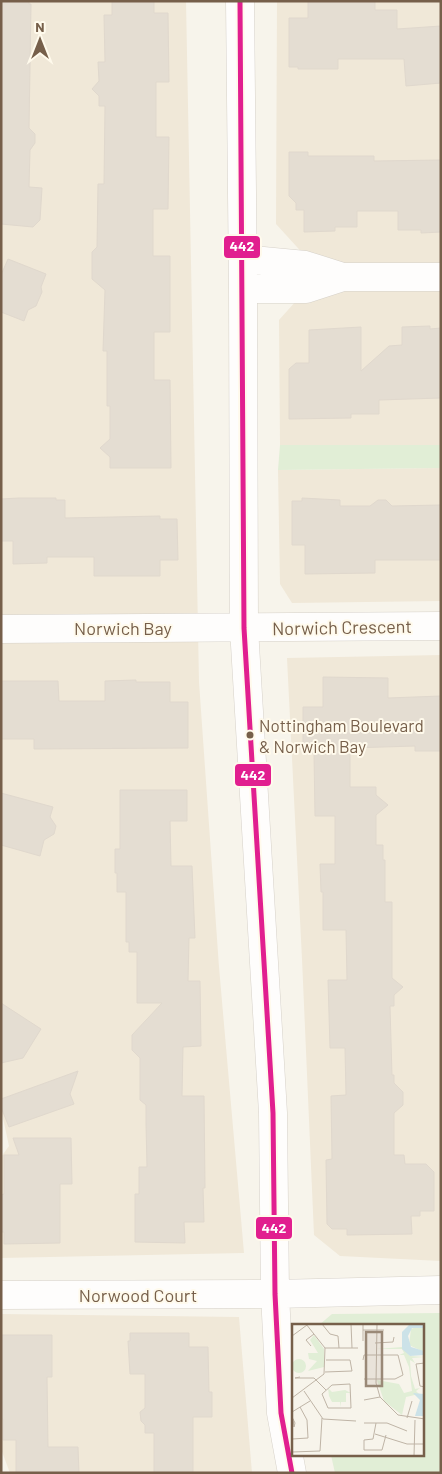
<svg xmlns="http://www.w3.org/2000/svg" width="442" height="1474" viewBox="0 0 442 1474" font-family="Barlow,sans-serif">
<rect width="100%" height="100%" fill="#f7f4eb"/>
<path fill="#f0e8d8" d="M1,1H186L199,682L219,967L244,1253L1,1258V1157L9,1146L1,1109Z
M277,1H441V445H280L279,320L296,301L307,258L276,224Z
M441,468V601L292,603L280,584L278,470Z
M441,655V1261L340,1256L314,1235L302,959L287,658Z
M1,1314L239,1317L252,1473H10L1,1449Z"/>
<path fill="#e1eed6" d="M280,445H441V468L278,470Z
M441,1313V1473H335L331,1455H423V1325H319L332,1314Z"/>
<path fill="#e4ddd2" stroke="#e0d8cd" d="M1,1H29V4H31L29,128L35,134V143L30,150L29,187L42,188L40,220L33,227L1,224Z
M112,1H154V13H168L169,82H156V137H169L168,209H153V256H170V332H154V380H170L171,468H110V457L100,448L110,439V406H107V351H103L105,290L92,279V252L97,247L98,184H104L105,106H99V96L92,89L99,81L98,62H105L104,15H112Z
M308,1H375V10H397V29L441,26V83L406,86L404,59H338V69H298V67H289V18H308Z
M289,152H308V156H374V161L441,160V232L421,233V230H398V211H357V227H335V231L304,232V210H296V203L289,196Z
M8,259L46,274L41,287L42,292L36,306L28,310L24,321L1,312V275Z
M430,326V329L441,328V398L379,400V414H351V418L289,419V369L296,363H309V330L361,327V371L389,346L402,345V327Z
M19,498H56V500H65V518L160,516V519H177L178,560H160V576H94V557H47V563L13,564V541H1V499Z
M302,498L340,500V506H370L378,500H386L392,506L441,505V560H375V573L305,574V545H292V501H302Z
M323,677L388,678V698L441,696V751H415V746L350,748V787H376V795L388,805L376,815V845H383V860H385V902H392V978L403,987L394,995V1006H390L392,1075H394V1083L403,1092V1105L394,1113V1155H404L405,1164H426L434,1172V1211H420V1216H411L412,1234L347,1235V1229H332L327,1224L326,1160L332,1159L331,1096L346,1095L345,1048H330L328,980H347L346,930H323V892H321L320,864H335V816H315L314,753H303V707H323Z
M136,680V682H170V702H188V748L34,749V739H1V681H58L59,701H105V681Z
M120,790H187V821H170L171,866H192L195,938H189L188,981H200L201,1046L183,1047L182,1096H204L205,1188H203L204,1222H184L185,1243L135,1242V1194H139V1167H147L146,1123V1105L140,1100V1058L132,1050V1035L162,1003H137V952H129V942H126V892H117V873H115V849H120Z
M1,793L53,807L50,817L56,826L54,834L44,840L40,856L1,845Z
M1,1003L41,1029L23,1058L1,1063Z
M78,1071L70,1094L74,1104L9,1127L1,1107V1099Z
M13,1138H71L72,1184H60V1243L4,1244V1232H1V1195L4,1194V1155H19Z
M130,1333H189V1347H208L209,1392H212V1417H193V1473H154V1433H145V1425L141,1421L140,1412L145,1408V1374H130L128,1341H130Z
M1,1335H52V1377H47L48,1447H78L79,1473H16V1440H3V1419H1Z"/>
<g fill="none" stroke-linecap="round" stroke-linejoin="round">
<g stroke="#d6d1c9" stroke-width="29">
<path id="minor" d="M240,1L243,289L244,628L273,1113L275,1294L281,1413L292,1473
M243,259L305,265L343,277H441
M243,289H306L343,277
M1,629L441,626
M1,1295L275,1294L441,1290"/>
</g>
<use href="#minor" stroke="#fefdfc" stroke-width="28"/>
<g stroke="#fffaec" stroke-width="9">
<path id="bus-1" d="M240,1L244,628L273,1113L275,1294L281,1413L292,1473"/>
</g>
<use href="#bus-1" stroke="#e11f8f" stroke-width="5"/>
</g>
<circle fill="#765f4a" stroke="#fffaec" stroke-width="2" cx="250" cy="735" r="4.5"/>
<g text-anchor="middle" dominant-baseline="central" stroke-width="4" stroke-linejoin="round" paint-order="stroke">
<g font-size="17" fill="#765f4a" stroke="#fffaec" text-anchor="start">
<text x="259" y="725">Nottingham Boulevard<tspan x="259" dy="21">&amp; Norwich Bay</tspan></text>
</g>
<g font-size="18" fill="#765f4a" stroke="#fffaec">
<text transform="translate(342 627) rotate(-1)">Norwich Crescent</text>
<text x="123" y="628">Norwich Bay</text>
<text x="138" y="1295">Norwood Court</text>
</g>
</g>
<g transform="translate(292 1324)">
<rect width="132" height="132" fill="#f7f4eb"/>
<path d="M127,2L132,4V28L117,21L119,5ZM22,11L32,25V43L16,47L25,37L17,35L16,29H26L18,16ZM110,23L118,32L132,33L120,34L123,39L118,36L119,52L123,65L128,64L124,67L127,70L114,73L110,91L92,77L85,56L107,60L112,69L120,67L117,43L112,31H107L112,29L110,25H84ZM0 42a7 7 0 1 1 14 0a7 7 0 1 1-14 0ZM36,64L40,68L53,66L59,69H54V78H49L48,83V78H40L37,72Z" fill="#e1eed6"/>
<path d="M118,0H132V4H120L116,12L119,23L132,27V31L118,32L110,25V8ZM121,69L132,70V92H123L128,76Z" fill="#cce2e8"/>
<path fill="none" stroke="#bfb4a6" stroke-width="1" d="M14,0L33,24M30,0L38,10L46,12L47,24M59,0L60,24M71,0V17M85,0L84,59L88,73L106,91L133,95M71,6H92M0,12L15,1M83,19L101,18L102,13M19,22L14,16L22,10M33,24H66M71,36L72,31H106L111,51L103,55H72M133,39L124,40L128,62L133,63M33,48L60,47L58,36H34M8,53L3,54H22L34,66M58,60L59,84H36L30,70L40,61ZM12,67L31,95L64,97M0,74L32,50L33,24M72,76L88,73M0,88L18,77M0,93L3,99L2,103L1,95M115,94L120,77M72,99H95L115,107M84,99L81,115L72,116V126H90L94,111M83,110L115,120H133M0,115L16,114L15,96L8,83M0,128L28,127L30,94M122,132L123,96"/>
<path fill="#9a8977" fill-opacity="0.15" stroke="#9a8977" stroke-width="2.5" d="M74,8H90V62H74Z"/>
<rect width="132" height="132" fill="none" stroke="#765f4a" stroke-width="2.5"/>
</g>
<g stroke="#fffaec" stroke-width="2">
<rect x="223" y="235" width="38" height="24" rx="5" fill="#e11f8f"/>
<rect x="234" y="763" width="38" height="24" rx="5" fill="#e11f8f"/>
<rect x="255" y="1216" width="38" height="24" rx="5" fill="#e11f8f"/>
</g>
<g font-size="14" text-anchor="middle" font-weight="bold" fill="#fff">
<text x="242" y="251">442</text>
<text x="253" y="780">442</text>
<text x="274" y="1233">442</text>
</g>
<rect width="442" height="1474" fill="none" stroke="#765f4a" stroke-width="5"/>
<g transform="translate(40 40)" stroke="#fffaec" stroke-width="4" paint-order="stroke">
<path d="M0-4L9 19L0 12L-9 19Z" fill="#765f4a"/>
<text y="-8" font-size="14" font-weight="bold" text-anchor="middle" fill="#765f4a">N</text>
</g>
</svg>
